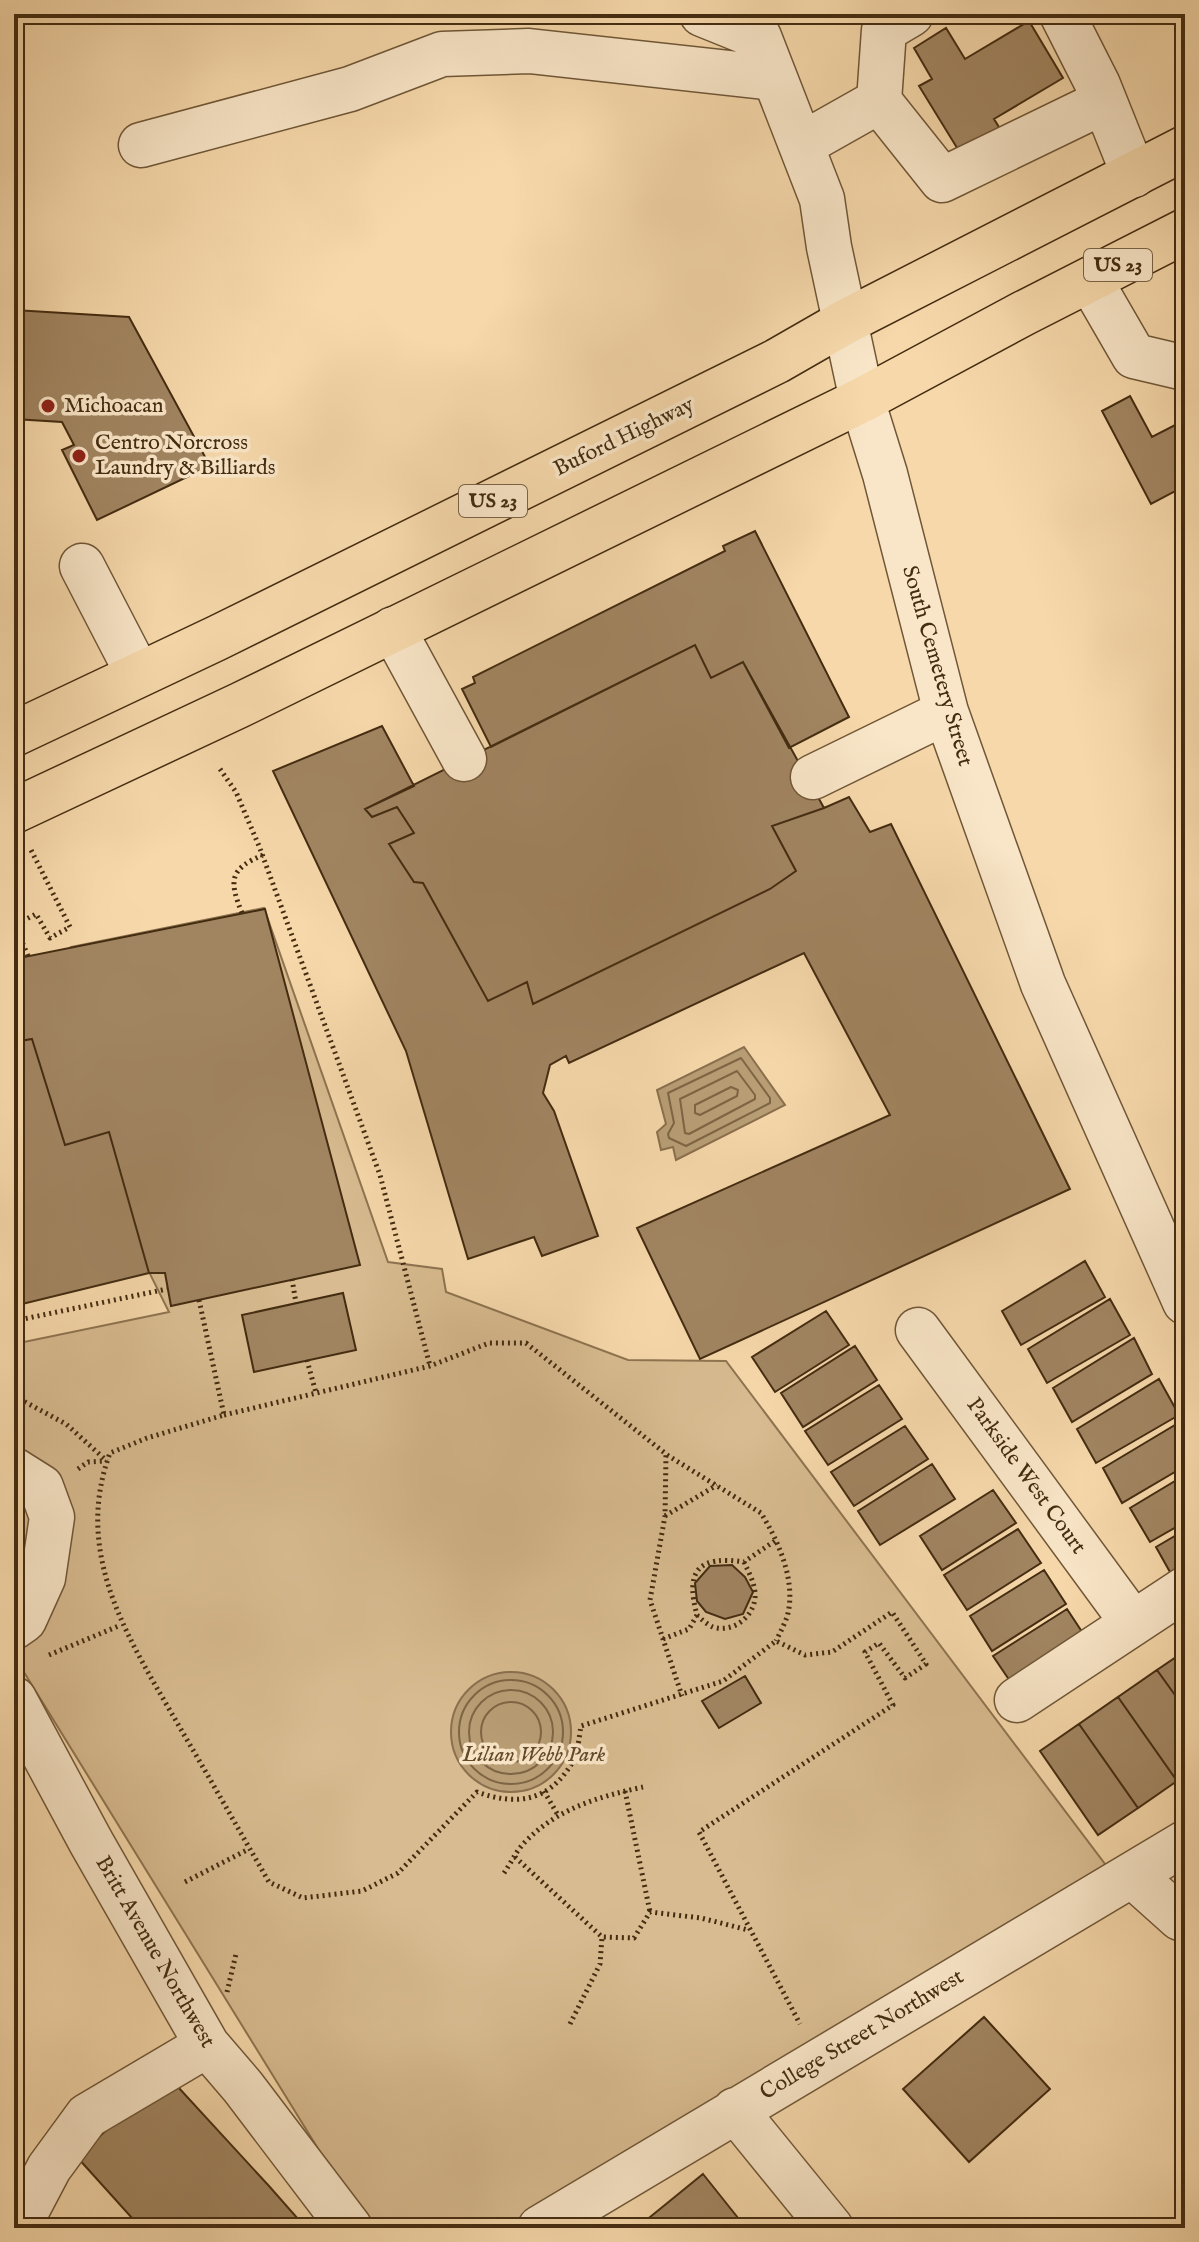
<svg xmlns="http://www.w3.org/2000/svg" width="1199" height="2242" viewBox="0 0 1199 2242" font-family="'IM FELL English',serif">
<rect width="100%" height="100%" fill="#f6d8aa"/>
<filter id="stains"><feTurbulence type="fractalNoise" baseFrequency=".0025" numOctaves="4"/><feColorMatrix values="0 0 0 0 .2 0 0 0 0 .09 0 0 0 0 .02 0 0 0 .5 -.17"/></filter>
<radialGradient id="worn" r=".72"><stop offset=".6" stop-color="#630" stop-opacity="0"/><stop offset="1" stop-color="#630" stop-opacity=".3"/></radialGradient>
<path fill="#d8bb90" stroke="#8e7450" stroke-width="2" d="M264,908L388,1262L442,1269L446,1292L628,1360L726,1361L1108,1868L522,2228H367L14,1656V1344L169,1312L149,1272L71,947Z"/>
<path fill="#b99e76" stroke="#8a704e" stroke-width="2" d="M744,1047L785,1105L676,1160L673,1147L661,1150L657,1132L666,1124L657,1090Z
M451 1732a60 60 0 1 1 120 0a60 60 0 1 1-120 0Z"/>
<g fill="none" stroke-linecap="round" stroke-linejoin="round">
<path stroke="#7e6544" stroke-width="2" d="M741,1058L770,1098V1103L686,1146L669,1138L668,1134L674,1123L668,1093Z
M737,1071L755,1095V1099L689,1134L685,1133L680,1099Z
M731,1087L738,1090L737,1096L700,1115L695,1113V1105Z
M459 1732a52 52 0 1 1 104 0a52 52 0 1 1-104 0Z
M469 1732a42 42 0 1 1 84 0a42 42 0 1 1-84 0Z
M481 1732a30 30 0 1 1 60 0a30 30 0 1 1-60 0Z"/>
</g>
<path fill="#a18561" stroke="#442c11" stroke-width="2" d="M1029,21L1063,78L994,119L1002,132L962,156L919,86L932,79L914,48L946,28L965,59Z
M14,310L129,317L210,466L97,520L62,450L74,445L62,422L14,419Z
M1130,396L1152,437L1185,420V486L1151,504L1102,411Z
M755,531L849,717L789,748L743,662L711,678L695,645L491,747L462,689L475,683L473,677L725,551L723,546Z
M695,645L711,678L743,662L824,808L772,826L796,871L770,889L533,1004L527,982L488,1001L423,883L414,882L389,844L414,833L397,807L372,817L365,809Z
M382,726L414,786L365,809L372,817L397,807L414,833L389,844L414,882L423,883L488,1001L527,982L533,1004L770,889L796,871L772,826L824,808L849,797L870,832L891,824L1070,1189L700,1359L637,1228L890,1115L804,953L569,1063L566,1056L550,1065L543,1093L554,1111L598,1236L542,1256L534,1237L468,1259L406,1051L273,771Z
M265,909L360,1265L171,1306L165,1273H149L14,1306V959Z
M32,1039L65,1145L109,1132L149,1273L14,1306V1042Z
M1085,1261L1105,1297L1021,1345L1002,1311Z
M343,1293L356,1350L254,1372L242,1315Z
M1110,1299L1130,1335L1047,1383L1028,1349Z
M826,1311L849,1345L775,1392L752,1357Z
M1134,1338L1152,1374L1072,1422L1053,1388Z
M855,1346L877,1380L803,1427L781,1393Z
M1159,1379L1179,1415L1096,1463L1077,1429Z
M879,1385L902,1419L828,1465L805,1431Z
M1185,1419V1466L1122,1503L1103,1468Z
M905,1426L928,1459L854,1506L831,1472Z
M932,1464L955,1499L880,1545L858,1511Z
M1185,1475V1522L1150,1542L1130,1508Z
M993,1490L1016,1523L942,1570L920,1536Z
M1018,1529L1041,1563L967,1610L944,1575Z
M1185,1530V1576L1175,1581L1156,1547Z
M732,1565L745,1577L753,1592L743,1614L725,1619L706,1612L697,1601L695,1583L710,1566Z
M1044,1570L1066,1604L992,1651L970,1616Z
M1067,1609L1090,1644L1016,1690L993,1656Z
M1185,1651V1709L1157,1670Z
M1157,1670L1185,1709V1775L1177,1781L1118,1697Z
M745,1676L761,1703L719,1728L702,1701Z
M1118,1697L1177,1781L1138,1808L1079,1724Z
M1079,1724L1138,1808L1098,1835L1040,1751Z
M984,2017L1050,2089L969,2162L903,2089Z
M167,2075L269,2186L306,2228H141L77,2157Z
M703,2174L746,2228H641L639,2226Z"/>
<g fill="none" stroke-linecap="round" stroke-linejoin="round">
<g stroke="#705737" stroke-width="47">
<path id="minor" d="M702,14L759,37
M742,14L759,37L822,199L829,247L862,400L885,474L946,712L1043,984L1185,1302
M911,14L884,30L879,101L942,180L1103,102
M1062,14L1098,85L1134,175
M141,145L350,89L442,54L529,51L775,78
M801,145L879,101
M1090,280L1134,356L1185,368
M82,566L138,674
M393,629L464,759
M813,777L946,712
M918,1330L1133,1623
M14,1470L41,1487L52,1517L43,1578L24,1620L14,1627
M14,1699L91,1842L207,2045L243,2087L350,2228
M1017,1700L1185,1589
M1132,1875L1180,1918
M735,2110L831,2228
M28,2208L49,2168L87,2116L207,2045
M540,2228L1185,1843"/>
</g>
<g stroke="#442c11" stroke-width="47">
<path id="major" d="M14,734L217,638L777,361L845,322L1185,148
M14,811L240,705L862,400L1024,313L1185,231"/>
</g>
<path stroke="#442c11" stroke-width="5" stroke-dasharray="2 4" stroke-linecap="butt" d="M220,769L236,792L259,846L380,1175L430,1366
M242,913C229,881 229,869 263,855
M28,956L15,925L36,914L50,938L70,927L31,850
M292,1279L296,1303
M199,1300L224,1415L147,1438L110,1453C71,1558 133,1645 183,1733C212,1782 240,1832 269,1882L303,1898L362,1891L398,1873L477,1792C516,1806 549,1802 572,1763C578,1754 579,1737 581,1726L723,1681L776,1641L805,1655L832,1652L892,1612L926,1664L905,1678L879,1643L865,1652L893,1705L699,1832L800,2024
M14,1321L167,1289
M307,1360L316,1393
M14,1396L66,1424L107,1461
M224,1415L430,1366L489,1343H526L666,1454L665,1516L650,1600L682,1696
M667,1455L761,1513C779,1542 797,1583 787,1617C784,1625 780,1633 776,1641
M78,1469L88,1462L106,1461
M665,1516L717,1485
M697,1615C701,1619 708,1625 713,1627C732,1633 753,1618 755,1598C756,1585 749,1573 744,1562
M663,1639L689,1629L697,1615C685,1571 698,1555 744,1562L776,1540
M49,1655L121,1625
M544,1791L559,1817
M625,1791L650,1912
M515,1857L602,1937
M504,1873C511,1863 516,1851 525,1842C558,1808 598,1797 643,1787
M185,1882L249,1849
M227,1992L236,1954
M570,2024L600,1964L602,1937L634,1938L650,1912L701,1918L748,1930"/>
<use href="#minor" stroke="#f9e6c8" stroke-width="44"/>
<use href="#major" stroke="#f6d8aa" stroke-width="44"/>
</g>
<g fill="#8f2418" stroke="#f9e6c8" stroke-width="3">
<circle cx="48" cy="406" r="8"/>
<circle cx="79" cy="456" r="8"/>
</g>
<g text-anchor="middle" dominant-baseline="central" stroke-width="7" stroke-linejoin="round" paint-order="stroke">
<g fill="#f9e6c8" stroke="#7a6448" stroke-width="2">
<rect x="1084" y="249" width="68" height="32" rx="6"/>
<rect x="459" y="485" width="68" height="32" rx="6"/>
</g>
<g font-size="20" font-weight="bold" fill="#442c11">
<text x="1118" y="265">US 23</text>
<text x="493" y="501">US 23</text>
</g>
<g font-size="22" fill="#442c11" stroke="#f9e6c8" text-anchor="start">
<text x="64" y="406">Michoacan</text>
<text x="95" y="443">Centro Norcross<tspan x="95" dy="25">Laundry &amp; Billiards</tspan></text>
</g>
<g font-size="22" fill="#442c11" stroke="#f9e6c8">
<text transform="translate(624 437) rotate(-26)">Buford Highway</text>
<text transform="translate(937 666) rotate(74)">South Cemetery Street</text>
<text transform="translate(1026 1476) rotate(54)">Parkside West Court</text>
<text transform="translate(155 1952) rotate(60)">Britt Avenue Northwest</text>
<text transform="translate(862 2035) rotate(-31)">College Street Northwest</text>
</g>
<g font-size="22" font-style="italic" fill="#62492a" stroke="#f9e6c8">
<text x="534" y="1755">Lilian Webb Park</text>
</g>
</g>
<rect width="1199" height="2242" fill="none" stroke="#f6d8aa" stroke-width="48"/>
<rect x="16" y="16" width="1167" height="2210" fill="none" stroke="#442c11" stroke-width="4"/>
<rect x="24" y="24" width="1151" height="2194" fill="none" stroke="#442c11" stroke-width="2"/>
<rect width="100%" height="100%" filter="url(#stains)"/>
<rect width="100%" height="100%" fill="url(#worn)"/>
</svg>
